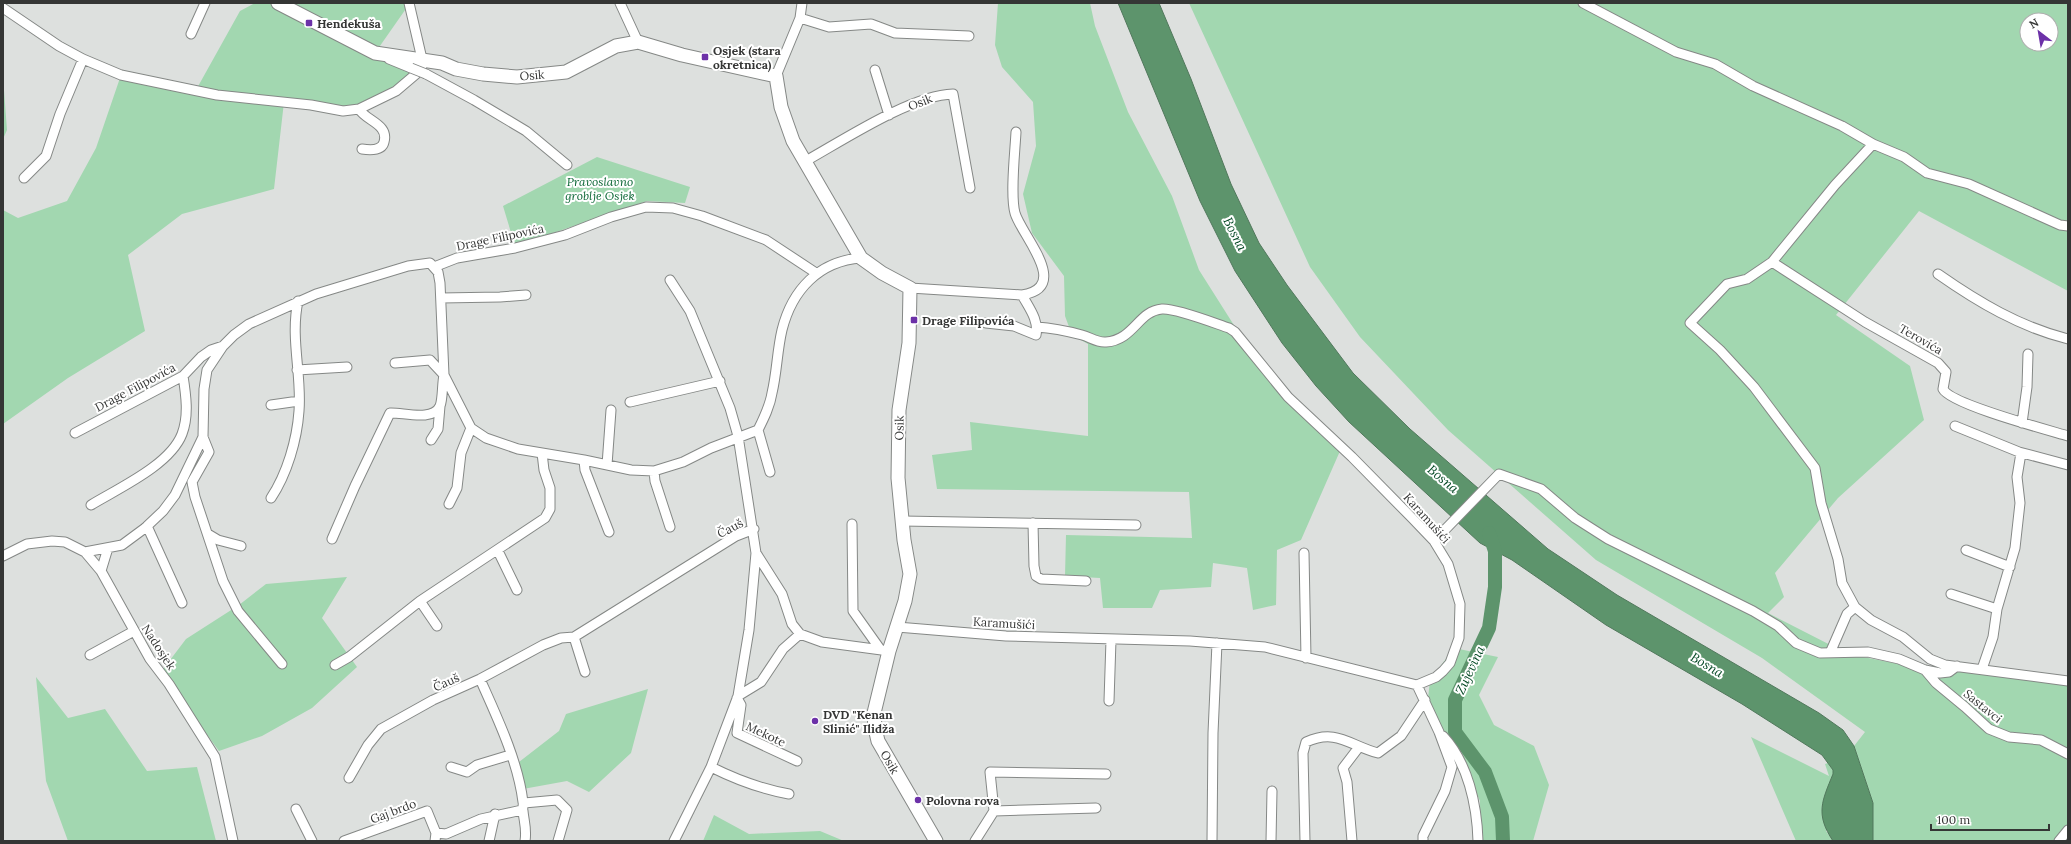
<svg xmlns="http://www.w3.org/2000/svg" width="2071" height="844" viewBox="0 0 2071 844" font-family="Lora,serif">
<rect width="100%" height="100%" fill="#dde0de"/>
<path fill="#a2d7b0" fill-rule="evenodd" d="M255,3H410L375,53L416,74L359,109L284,102L274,189L182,214L128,255L145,331L68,378L3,424V210L18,218L67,201L96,148L121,75L196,90L240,11Z
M998,3H1090L1095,26L1128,112L1172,196L1199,270L1237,330L1340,451L1301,540L1277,550L1276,605L1253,610L1247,568L1213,563L1211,587L1160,590L1152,608H1103L1100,578L1065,576L1066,535L1192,538L1189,492L937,489L932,455L972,450L970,422L1088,436V344L1072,335L1065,316L1064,276L1032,233L1023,194L1036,146L1033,102L1002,67L995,45Z
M1189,3H2068V291L1919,211L1836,315L1910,366L1924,420L1838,498L1775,573L1784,597L1768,613L1848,654L1904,665L2068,681V841H1873V803L1854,746L1865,732L1762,658L1596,560L1448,430L1360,337L1310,267ZM2027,20H2051V44H2027Z
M3,77L7,130L3,139Z
M597,157L690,187L685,203L647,201L515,246L503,206Z
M347,577L322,618L357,667L312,708L262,736L219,751L161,672L186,639L239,605L266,584Z
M1454,648L1498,657L1479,695L1494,725L1534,746L1549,785L1533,841H1478L1480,837V801L1462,760L1427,708L1430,680Z
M36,677L68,718L105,709L147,771L197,767L216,841H68L46,781Z
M648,689L631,753L589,792L567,781L523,789L519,762L559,731L566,714Z
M1751,737L1829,776L1825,764L1828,763L1833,770V774L1826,831L1833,841H1796Z
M714,815L749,834L820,831L844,841H703Z"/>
<path fill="#5d946c" stroke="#51785c" d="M1118,3H1159L1191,79L1231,184L1259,243L1287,285L1353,373L1410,429L1548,549L1617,595L1819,713L1843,730L1854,746L1873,803V841H1833C1815,814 1822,801 1833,774V770L1822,755L1742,704L1606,625L1512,560L1480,543L1349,422L1316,386L1282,343L1235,271L1200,201Z"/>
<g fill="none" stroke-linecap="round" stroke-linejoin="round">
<path stroke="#5d946c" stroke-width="14" d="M1489,533L1495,551V587L1489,628L1455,700V732L1485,772L1502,817L1503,841"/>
<g stroke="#858886" stroke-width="11">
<path id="street" d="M409,3L422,59
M620,3L638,42
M1583,3L1676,52L1715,64L1753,86L1842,126L1873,144L1904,157L1927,173L1969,184L2060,225L2068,226
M3,8L59,46L83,59L121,75L217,95L311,105L343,111L359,109L396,91L416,74L426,60
M800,18L829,27L871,24L895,33L969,36
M191,34L205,3
M389,59L411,68
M875,70L889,115
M426,74L474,100L526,131L567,165
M776,76L800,18L802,3
M359,109C366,121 389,124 384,142C382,151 369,150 362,149
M1873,144L1835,185L1772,262L1747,279L1727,284L1690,323L1720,350L1754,387L1815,468L1821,503L1838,559L1842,583L1855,607L1871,620L1903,637L1930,659L1945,665L2068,681
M804,162C842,141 911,95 953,94L970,188
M24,178L46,156L60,114L83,59
M1772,262L1865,322L1938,363L1946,372L1943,389C1950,404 2048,430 2068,436
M434,267L457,258L515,248L565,235L611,217L646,207L673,208L702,216L766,240L816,273
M1938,274C1978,302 2020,327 2068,339
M670,280L690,311L730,408L738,436L756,553L749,630L738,696L711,767L674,841
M910,288L1022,295C1072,287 1021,235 1015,213C1010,195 1015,152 1016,132
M441,298L500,297L526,295
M986,323L1014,326L1036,335C1039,320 1029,308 1022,295
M297,370L347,367
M630,402L720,381
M271,405L299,401
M2022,423L2027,387L2028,354
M1955,426L2019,452L2068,465
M758,430L770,472
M75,433L183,376L201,357L211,350L223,346
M203,437L209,452L192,482L195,497L223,581L238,611L282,664
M431,440L438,429L440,406
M584,460L585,470L609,532
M607,465L611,410
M654,471L655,481L670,527
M271,498C287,474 297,440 299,411C302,375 290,338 298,301
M449,504L457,488L461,453L471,428
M91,505C119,488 170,465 182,434C189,416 186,395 183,376
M902,521L1136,525
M1033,523L1034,566L1036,576L1041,579L1086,581
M852,524L853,611L880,649
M147,526L182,603
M208,534L218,540L241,546
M332,539L355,486L390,413C402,412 433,422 440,406C443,399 442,383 444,375L430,360L395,363
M1434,541L1499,474L1541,489L1575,518L1608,539L1753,611L1778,626L1796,643L1820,653L1868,652L1899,659L1925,670L1940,673L1949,672L1957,666
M1966,550L2010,567
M498,551L517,590
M85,552L122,545L145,528L163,511L175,495L203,437L204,389L207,370L223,346L234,335L249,324L316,294L408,266L430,263L438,272L440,283L444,375L471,428L486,438L518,449L584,460L631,470L654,471L683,462L711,448L758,430C764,418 770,406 772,393C777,372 777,351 782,330C792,290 819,261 861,258
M756,553L782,594L792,624L800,634
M1304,553L1306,658
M3,556L27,544L52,541L65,542L85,552L101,571L150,659L169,684L215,757L233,841
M101,571L108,548
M1951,594L1997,609
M420,601L437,626
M897,627L1006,636L1190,641L1265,647L1417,685L1436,677L1443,671L1450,663L1459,638L1460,604L1448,564L1434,541L1412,518L1352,457L1288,397L1235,332L1229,328C1214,323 1176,308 1162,309C1138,311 1134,340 1106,342C1097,343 1090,337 1082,335C1067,331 1053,328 1037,327
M574,637L585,672
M1830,653L1847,614L1855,607
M90,655L134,631
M335,665L349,657L420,601L545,518L550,509V488L544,470L542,453
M1982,669L1993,637L1997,609L2015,548L2020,503L2017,477L2021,453
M1925,670L1936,683L1965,707L1989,729L2009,737L2041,740L2068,754
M480,679C497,717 518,761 523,802C524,805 522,808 523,811C524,822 527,829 525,841
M1417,685L1439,732L1452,767L1445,791L1423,836V841
M738,696L761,682L783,649L800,634L822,642L889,651
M737,698L741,705L737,733L797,761
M1109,701L1111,640
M1443,736C1468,763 1477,805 1478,841
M451,767L467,772L477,765L510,755
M711,767C737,780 761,789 789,794
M349,778L368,745L381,729L433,700L480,679L543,645L561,638L574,637L736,536L754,529
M524,803L557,800L567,810L558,841
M296,809L312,841
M994,811L1096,808
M436,833L446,834L481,819L522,810
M344,841L427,811L436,833L435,841
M489,841L495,814
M975,841L994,811L990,772L1106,774
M1212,841L1213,733L1217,643
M1271,841L1272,791
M1305,841L1303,753L1306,742C1337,728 1350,746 1378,753L1401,736L1425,700
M1352,841L1347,782L1343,768L1359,747
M2059,841L2068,830"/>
</g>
<g stroke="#858886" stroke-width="15">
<path id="secondary" d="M278,3L375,53L442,63L456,69L483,74L517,77L566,72L616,46L638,42L682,55L776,76L781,107L793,141L861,258L882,273L910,288L909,343L899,410L898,478L904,540L910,574L905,601L889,651L874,713L875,728L878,741L936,841"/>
</g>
<use href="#street" stroke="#fff" stroke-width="9"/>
<use href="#secondary" stroke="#fff" stroke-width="13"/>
<g stroke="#858886" stroke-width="11" stroke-linecap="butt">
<path id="street-bridge" d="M411,68L426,74"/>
</g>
<use href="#street-bridge" stroke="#fff" stroke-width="9"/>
</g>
<g fill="#6c31a8" stroke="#fff" stroke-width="1.5">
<rect x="305" y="19" width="8" height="8" rx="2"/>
<rect x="701" y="53" width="8" height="8" rx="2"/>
<rect x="910" y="316" width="8" height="8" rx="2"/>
<circle cx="815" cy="721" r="4"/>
<circle cx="918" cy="800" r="4"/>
</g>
<g text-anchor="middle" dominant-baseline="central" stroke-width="4" stroke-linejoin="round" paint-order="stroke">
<g font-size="12" font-weight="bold" fill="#353635" stroke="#fff" text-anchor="start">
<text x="317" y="23">Hendekuša</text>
<text x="713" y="50">Osjek (stara<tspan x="713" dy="14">okretnica)</tspan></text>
<text x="922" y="320">Drage Filipovića</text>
<text x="823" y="714">DVD "Kenan<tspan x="823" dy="14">Slinić" Ilidža</tspan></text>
<text x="926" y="800">Polovna rova</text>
</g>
<g font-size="12" fill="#353635" stroke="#fff">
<text transform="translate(532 75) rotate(-5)">Osik</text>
<text transform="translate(920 102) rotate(-22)">Osik</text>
<text transform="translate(500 237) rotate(-12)">Drage Filipovića</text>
<text transform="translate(1921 339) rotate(30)">Terovića</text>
<text transform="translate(135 387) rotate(-28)">Drage Filipovića</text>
<text transform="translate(899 428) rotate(-89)">Osik</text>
<text transform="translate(1427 518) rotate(48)">Karamušići</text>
<text transform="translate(730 528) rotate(-28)">Čauš</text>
<text transform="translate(1004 623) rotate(3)">Karamušići</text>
<text transform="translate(159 647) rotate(57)">Nadosjek</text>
<text transform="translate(446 682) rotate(-24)">Čauš</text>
<text transform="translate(1983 706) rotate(39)">Sastavci</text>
<text transform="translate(766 734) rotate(25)">Mekote</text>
<text transform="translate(890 762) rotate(60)">Osik</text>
<text transform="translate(393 811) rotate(-21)">Gaj brdo</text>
</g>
<g font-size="12" font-style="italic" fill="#0b6735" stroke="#fff">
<text x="600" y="181">Pravoslavno<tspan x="600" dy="14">groblje Osjek</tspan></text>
</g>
<g font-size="13" font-style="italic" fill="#034823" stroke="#fff">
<text transform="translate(1235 234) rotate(63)">Bosna</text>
<text transform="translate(1443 479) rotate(40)">Bosna</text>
<text transform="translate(1707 665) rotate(31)">Bosna</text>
<text transform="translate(1470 670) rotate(-65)">Zujevina</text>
</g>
</g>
<rect width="2071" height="844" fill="none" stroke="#353635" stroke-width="8"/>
<g transform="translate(2039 32) rotate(329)"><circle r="19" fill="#ffffff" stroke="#aeafae"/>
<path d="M0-3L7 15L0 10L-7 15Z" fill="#6c31a8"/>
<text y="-6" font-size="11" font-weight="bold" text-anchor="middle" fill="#353635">N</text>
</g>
<path d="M1931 824v6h118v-6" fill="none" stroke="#353635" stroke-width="2"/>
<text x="1937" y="824" font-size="12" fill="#353635" stroke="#ffffff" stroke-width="3" paint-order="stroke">100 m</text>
</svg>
